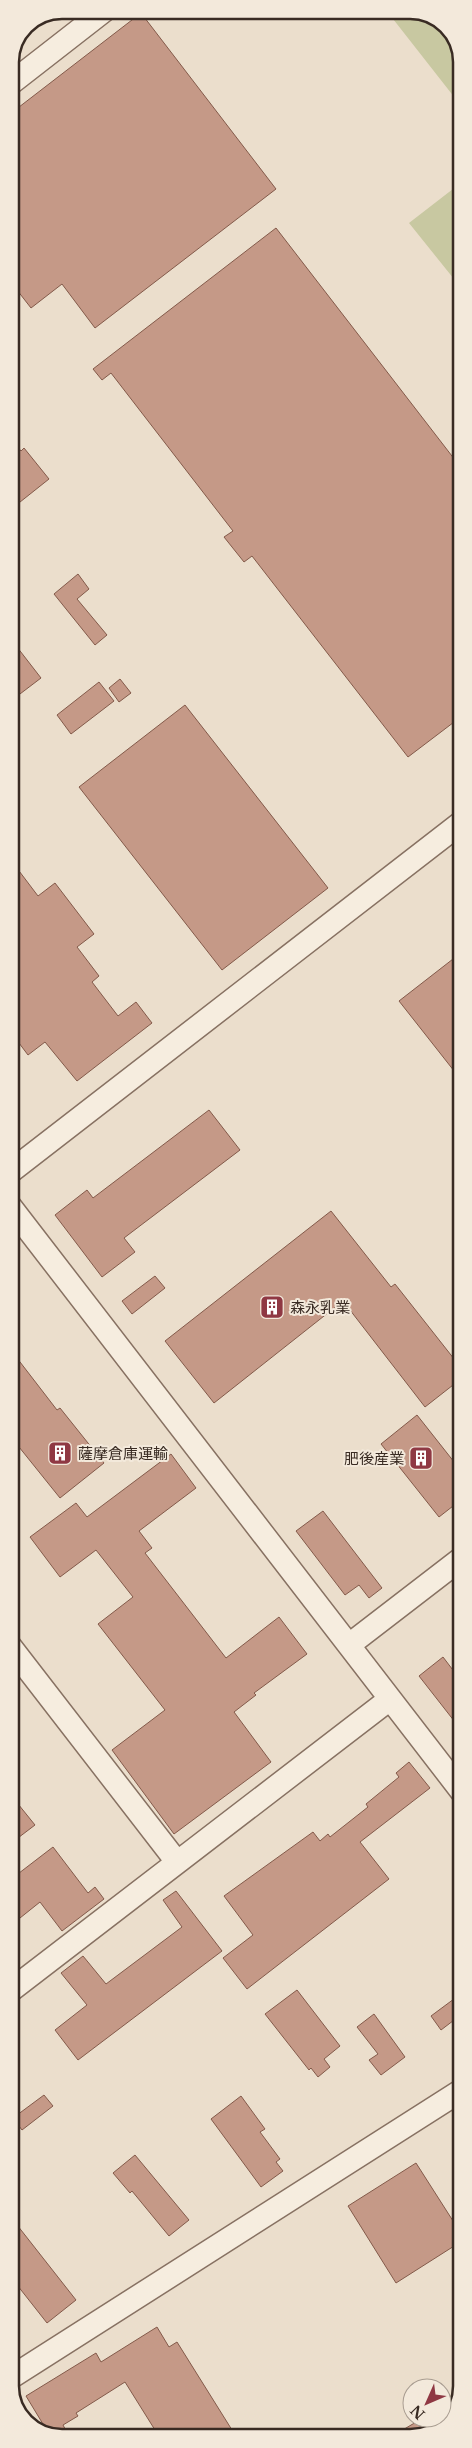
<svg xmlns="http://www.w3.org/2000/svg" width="472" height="2448" viewBox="0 0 472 2448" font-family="'Libre Baskerville','Noto Sans JP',serif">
<rect width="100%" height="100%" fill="#ebdecc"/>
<path fill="#c8c8a1" d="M386,10H416L447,25L462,55V107Z
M462,182V289L409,223Z"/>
<path fill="#c59987" stroke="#835a4a" d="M141,13L276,189L95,328L62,284L31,308L10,281V114Z
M276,228L462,469V716L408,757L252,556L244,562L224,537L233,531L111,373L102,380L93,369Z
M10,438L21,451L24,448L49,479L10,510Z
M78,574L89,589L77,599L107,635L95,645L54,594Z
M10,638L41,678L16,697L10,689Z
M120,679L131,693L119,702L109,688Z
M99,682L114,701L71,734L57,715Z
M185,705L328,888L222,970L79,787Z
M10,859L38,896L55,883L94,934L77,947L99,976L92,982L118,1016L136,1002L152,1023L77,1081L45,1042L28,1055L16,1039L10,1044Z
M462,952V1081L399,1001Z
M209,1110L240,1150L124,1238L135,1252L102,1277L55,1215L87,1190L93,1198Z
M331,1211L391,1287L395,1284L462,1369V1378L425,1407L343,1301L214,1403L165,1341Z
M155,1276L165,1288L132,1314L122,1301Z
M10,1349L57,1410L60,1408L104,1463L60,1498L19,1447L10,1453Z
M417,1415L462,1472V1499L439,1517L381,1444Z
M171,1454L196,1488L139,1531L152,1548L145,1553L226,1658L279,1617L307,1654L254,1693L256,1695L234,1712L271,1762L174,1834L112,1750L165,1710L98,1624L133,1597L96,1550L60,1577L30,1537L76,1503L87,1517Z
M323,1511L382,1588L369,1598L359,1585L345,1595L296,1531Z
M443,1657L462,1682V1731L419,1676Z
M409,1762L430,1788L360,1842L389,1879L247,1989L223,1958L253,1935L224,1896L313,1832L320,1841L328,1834L330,1837L368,1807L366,1804L399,1777L396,1773Z
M10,1794L35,1825L10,1844Z
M53,1847L88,1893L95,1887L104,1899L62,1931L40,1902L10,1926V1880Z
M176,1891L222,1951L78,2060L55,2030L87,2005L61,1973L83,1956L106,1984L182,1927L163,1900Z
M297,1990L340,2046L324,2059L330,2067L318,2077L311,2068L309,2070L265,2014Z
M462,1993V2014L441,2030L431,2016Z
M374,2014L405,2057L381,2075L369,2060L378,2054L357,2027Z
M44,2095L53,2106L22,2130L13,2118Z
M241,2096L265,2129L260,2132L280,2159L276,2162L283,2171L261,2187L211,2119Z
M135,2155L189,2220L169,2236L132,2191L130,2193L113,2173Z
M416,2163L462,2235V2241L396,2283L348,2206Z
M10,2216L76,2300L47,2323L10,2276Z
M157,2327L169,2347L177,2342L237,2438H160L125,2382L76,2413L78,2416L63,2425L70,2438H56L49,2434L26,2396L96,2353L101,2362Z
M423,2418H450L417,2438H389Z"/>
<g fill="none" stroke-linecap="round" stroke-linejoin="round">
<g stroke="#877162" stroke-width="25">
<path id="minor" d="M10,84L105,10
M10,1172L462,822
M10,1206L462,1792
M349,1645L462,1558
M10,1646L177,1862
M10,1991L390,1699
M10,2378L462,2090"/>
</g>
<use href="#minor" stroke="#f6eddf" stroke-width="22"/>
</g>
<defs>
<g id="building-square" transform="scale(1.25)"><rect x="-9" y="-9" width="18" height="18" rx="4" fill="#8f3843" stroke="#f3e9db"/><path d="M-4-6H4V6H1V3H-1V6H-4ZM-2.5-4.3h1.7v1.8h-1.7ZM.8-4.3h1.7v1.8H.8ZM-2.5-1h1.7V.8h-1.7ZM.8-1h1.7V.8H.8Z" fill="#fff"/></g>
</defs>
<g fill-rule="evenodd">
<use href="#building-square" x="272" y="1307"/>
<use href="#building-square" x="60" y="1453"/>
<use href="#building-square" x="421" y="1458"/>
</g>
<g text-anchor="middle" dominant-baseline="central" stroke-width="4" stroke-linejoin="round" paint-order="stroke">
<g font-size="15" fill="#392b23" stroke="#f3e9db" text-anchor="start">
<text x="290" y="1307">森永乳業</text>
<text x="78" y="1453">薩摩倉庫運輸</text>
<text x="404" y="1458" text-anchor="end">肥後産業</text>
</g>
</g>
<path d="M0 0H472V2448H0ZM62 19H410A43 43 0 0 1 453 62V2386A43 43 0 0 1 410 2429H62A43 43 0 0 1 19 2386V62A43 43 0 0 1 62 19Z" fill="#f3e9db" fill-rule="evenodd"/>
<path fill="none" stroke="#392b23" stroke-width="2.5" d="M62 19H410A43 43 0 0 1 453 62V2386A43 43 0 0 1 410 2429H62A43 43 0 0 1 19 2386V62A43 43 0 0 1 62 19Z"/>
<g transform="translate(427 2403) rotate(225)"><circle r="24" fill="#f3e9db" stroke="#a99d91"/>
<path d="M0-4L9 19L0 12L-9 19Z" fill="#8f3843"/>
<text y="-8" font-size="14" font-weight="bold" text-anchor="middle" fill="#392b23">N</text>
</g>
</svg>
